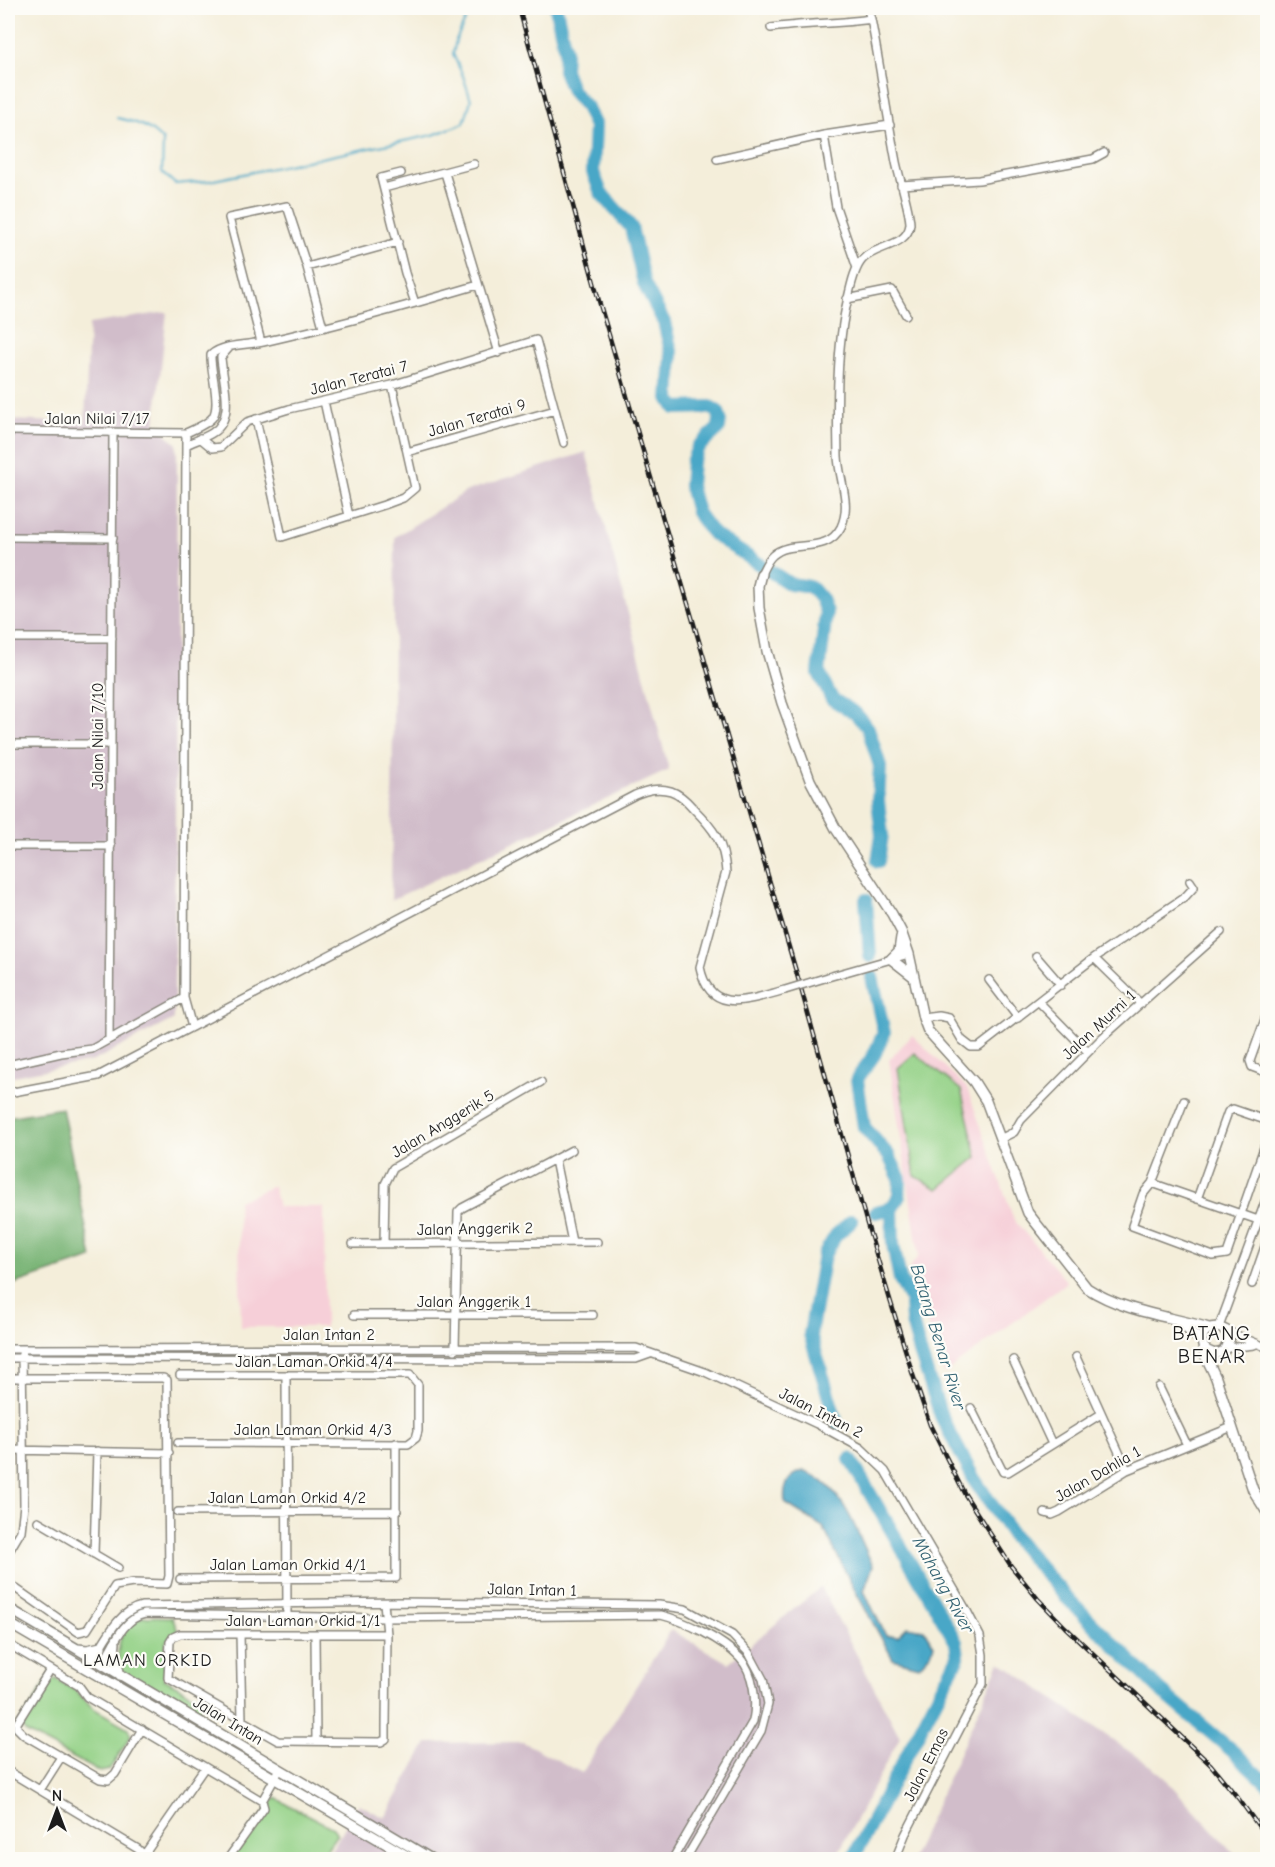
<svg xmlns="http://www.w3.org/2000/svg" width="1275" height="1867" viewBox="0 0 1275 1867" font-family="'Comic Neue',sans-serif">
<rect width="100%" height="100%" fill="#fdfcf7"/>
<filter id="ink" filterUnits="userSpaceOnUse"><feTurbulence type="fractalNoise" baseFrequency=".0167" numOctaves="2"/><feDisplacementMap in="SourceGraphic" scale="12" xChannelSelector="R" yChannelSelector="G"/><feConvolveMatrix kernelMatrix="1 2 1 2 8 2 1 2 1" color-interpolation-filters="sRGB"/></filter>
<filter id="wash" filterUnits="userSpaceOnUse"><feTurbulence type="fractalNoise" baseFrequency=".008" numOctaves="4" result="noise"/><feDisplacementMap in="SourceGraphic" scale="24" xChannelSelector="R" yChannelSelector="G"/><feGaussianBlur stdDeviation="1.35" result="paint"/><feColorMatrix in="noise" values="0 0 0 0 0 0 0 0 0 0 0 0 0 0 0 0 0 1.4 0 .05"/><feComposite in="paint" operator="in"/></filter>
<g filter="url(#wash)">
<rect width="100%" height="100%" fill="#f4eeda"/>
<path fill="#f6cfd8" d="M912,1035L967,1088L1014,1220L1067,1282L944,1374L909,1268L919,1256L889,1060Z
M273,1186L278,1207H324L325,1327H241L238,1201Z"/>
<path fill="#d1bdca" d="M167,312L155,423L177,444L174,1019L93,1061L8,1077V420L85,423L89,324Z
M586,452L669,770L391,900L395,537L467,491Z
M821,1587L900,1737L835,1859L325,1860L359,1804L385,1818L427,1743L523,1742L582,1773L671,1630L728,1663Z
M1000,1662L1159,1772L1239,1859H912Z"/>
<path fill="#95d288" stroke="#587752" stroke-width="1.5" d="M915,1053L961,1090L977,1157L938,1189L915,1176L898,1068Z
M172,1617L178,1631L166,1641L164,1679L205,1702L194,1715L123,1673C114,1655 118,1628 138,1619C146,1615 163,1617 172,1617Z
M56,1679L76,1691L93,1708L128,1728L131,1736L109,1770L100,1772L25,1732L21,1722L46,1682Z
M275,1798L333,1828L337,1834L320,1859L231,1860Z"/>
<path fill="#78b474" stroke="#4a6848" stroke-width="1.5" d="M62,1108L92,1258L8,1286V1117Z"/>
<path fill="#48a7c7" stroke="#326272" stroke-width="1.5" d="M803,1471C843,1484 856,1531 873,1566L864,1591L886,1636H898L907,1627L924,1630L934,1645L931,1653L919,1666L893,1659L853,1587L823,1527L785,1503C783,1487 787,1476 803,1471Z"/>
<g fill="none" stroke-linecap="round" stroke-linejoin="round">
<path stroke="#48a7c7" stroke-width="2" d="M117,118C136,122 150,126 163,141L162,172L175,184L209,181L433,135L464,123L471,100L463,76L453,54L456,40L471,8"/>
<path stroke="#48a7c7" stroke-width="14" d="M556,8L565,50L564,70L572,91L586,107L595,126L593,172L601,193L631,227L644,284L664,322L672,355L669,398L675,408L710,407L718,412L720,419L719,428L698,447L692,462L690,486L697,512L713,534L790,584L805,586L812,588L821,599L826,612L819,673L832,699L855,713L868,728L880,766L878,801L882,835L878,861
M866,900L870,956
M872,977L884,1033L874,1055L857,1079L864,1127L889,1156L900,1179L899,1196L892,1208L893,1244L900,1279L911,1301L912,1322L920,1352L941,1416L974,1479L1015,1539L1065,1596L1159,1689L1236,1754L1268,1784
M876,1212L892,1208
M837,1424L810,1334L824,1255L836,1235L852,1221
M850,1459L956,1642L958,1657L852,1860"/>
</g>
</g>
<g filter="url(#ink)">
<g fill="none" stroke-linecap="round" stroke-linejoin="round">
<g stroke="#88857b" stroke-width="10">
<path id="street" d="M771,28C805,23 838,24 871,19
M824,135L836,207L857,268
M717,159L824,135L890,125
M401,173L381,178L405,273L415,303
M445,173L499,353
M901,185L979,180L1093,159L1104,153
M384,188L474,164
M307,267L398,242
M847,299L892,290L906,315
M261,342L229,218L287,206L307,267L323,327
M324,401L349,516
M256,419L282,537L384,505L403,498L415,488L392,385
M8,431L186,433C194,429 206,425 212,418C222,406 210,371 211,355C223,344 247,345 263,342C336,326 407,306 478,285
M186,433L184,998L192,1027
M200,438L212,448L221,447L247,422L289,409L392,385L536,340L564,443
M186,445C194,441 204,438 212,433C237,418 222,380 221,357L229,348
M407,452L555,410
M8,537L113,538
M761,574C764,568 767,560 773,555C792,538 826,556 841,527C852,504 839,480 838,456C837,406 836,347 848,298C851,286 854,269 862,260C875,245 908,247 910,224C910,211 899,177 896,162C887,114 880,66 871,19L867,8
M8,638H112
M8,744H111
M8,846H111
M1036,956L1061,985
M1094,958L1141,1004
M828,977L909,954
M989,980L1018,1018
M1039,1002L1088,1052
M1268,1011L1250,1061L1252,1067L1268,1073
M923,1018L939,1016L949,1018L962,1040L971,1047H979L1094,958L1185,897L1194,887L1190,881
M109,1039L113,433
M8,1065L61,1053L92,1049L184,998
M8,1093L98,1076L635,795C647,790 658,787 671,791C680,794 687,801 693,808C714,829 724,842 726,872L700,967C710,1017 750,999 785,990
M1184,1101L1152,1183L1143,1194L1132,1226L1213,1256L1227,1254L1268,1136
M1000,1139L1014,1132L1021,1120L1103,1037L1221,932
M555,1160L572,1242
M1152,1183L1258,1220
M1197,1199L1228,1112L1233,1109L1268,1121
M353,1244L597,1242
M384,1244L385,1184L393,1168L541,1082
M1252,1284L1268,1238
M354,1315H593
M1219,1327L1268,1194
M1227,1331L1268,1348
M1227,1348L1254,1345
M8,1349L636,1348L705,1372L817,1424L861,1448L885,1471L968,1613L980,1636L983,1655V1684L905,1835L895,1860
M455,1350L458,1212L462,1208L572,1150
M1076,1357L1127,1470
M8,1358L636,1359L650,1354
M1013,1360L1052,1444
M286,1375L287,1616
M8,1378H163L167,1380L169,1576L167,1584L133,1583L115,1586L87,1630L78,1632L8,1583
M1159,1387L1187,1445
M971,1408L1003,1472H1008L1101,1414
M178,1443L408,1444L416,1438L418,1431V1385L410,1375H180
M8,1450L169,1453
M178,1512L397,1511
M1045,1513L1052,1515L1059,1512L1127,1470L1232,1427
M38,1521L118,1568
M8,1553L21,1531L24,1505L22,1354
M94,1554L97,1451
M180,1579L396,1578V1443
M384,1603L387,1634L386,1727V1739L381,1742L278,1741L168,1678L170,1642L173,1637L180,1634H387
M240,1634L242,1720
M315,1634L316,1741
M8,1644L79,1686L87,1697L262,1801
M93,1659C106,1639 118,1611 142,1606L398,1602L659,1605L685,1609L732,1635L749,1653L763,1679L768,1704L761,1731L685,1860
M102,1664C113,1646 123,1618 145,1614L385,1618L661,1615C685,1621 723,1640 740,1658C754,1673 757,1702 753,1721L672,1860
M50,1670L17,1723V1728L24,1735L100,1779L108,1780L115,1774L142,1729
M8,1771L138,1849L149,1860
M40,1790L61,1757
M262,1801L280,1769
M144,1855L205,1767
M227,1860L264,1808L262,1801"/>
</g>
<g stroke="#88857b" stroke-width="12">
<path id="secondary" d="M761,574L758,586L759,608L767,651L782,703L810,780L836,829L892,914L901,931L909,954L923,1018L928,1031L974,1082L986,1101L1028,1213L1087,1288C1124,1312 1168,1316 1209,1328
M901,937L899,951L891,959L914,977
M1179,1323L1202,1341
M1204,1348C1210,1354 1216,1355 1224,1351L1229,1340L1227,1331C1218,1326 1210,1325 1203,1334L1202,1341L1205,1355L1216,1378L1253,1490L1268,1514
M8,1608L433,1860
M8,1623L414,1860
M115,1643L114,1654L120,1675
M78,1649L87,1650L101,1647"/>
</g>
<use href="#street" stroke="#fff" stroke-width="7"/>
<use href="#secondary" stroke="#fff" stroke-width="9"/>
<g stroke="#1c1c1c" stroke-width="4.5">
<path id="rail" d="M519,8L599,301L798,978L867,1224L912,1372L930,1425L964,1493L1011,1566L1038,1599L1065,1627L1211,1765L1238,1798L1268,1839"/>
</g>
<use href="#rail" stroke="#fdfcf7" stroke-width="2" stroke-dasharray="7" stroke-linecap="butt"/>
<g stroke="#88857b" stroke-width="10" stroke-linecap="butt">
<path id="street-bridge" d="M785,990L828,977"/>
</g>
<use href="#street-bridge" stroke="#fff" stroke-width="7"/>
</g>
</g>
<g text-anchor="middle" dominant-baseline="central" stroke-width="4.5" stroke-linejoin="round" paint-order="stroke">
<g font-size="16" fill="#1c1c1c" stroke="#fdfcf7">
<text transform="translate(359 378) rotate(-14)">Jalan Teratai 7</text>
<text transform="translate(477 418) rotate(-16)">Jalan Teratai 9</text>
<text x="97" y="419">Jalan Nilai 7/17</text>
<text transform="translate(98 736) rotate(-90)">Jalan Nilai 7/10</text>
<text transform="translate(1099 1025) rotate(-43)">Jalan Murni 1</text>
<text transform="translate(443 1124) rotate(-31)">Jalan Anggerik 5</text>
<text transform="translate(475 1229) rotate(-1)">Jalan Anggerik 2</text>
<text x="474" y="1302">Jalan Anggerik 1</text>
<text x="329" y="1335">Jalan Intan 2</text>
<text x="314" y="1362">Jalan Laman Orkid 4/4</text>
<text transform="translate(821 1413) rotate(27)">Jalan Intan 2</text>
<text x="313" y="1430">Jalan Laman Orkid 4/3</text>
<text transform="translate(1098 1474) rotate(-30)">Jalan Dahlia 1</text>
<text x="287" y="1498">Jalan Laman Orkid 4/2</text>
<text x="288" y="1565">Jalan Laman Orkid 4/1</text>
<text transform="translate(532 1590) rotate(1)">Jalan Intan 1</text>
<text x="303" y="1621">Jalan Laman Orkid 1/1</text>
<text transform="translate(228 1721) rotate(31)">Jalan Intan</text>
<text transform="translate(926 1765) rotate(-63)">Jalan Emas</text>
</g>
<g font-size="18" font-style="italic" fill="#326272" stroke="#fdfcf7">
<text transform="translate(938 1337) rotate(73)">Batang Benar River</text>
<text transform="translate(943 1585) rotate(61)">Mahang River</text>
</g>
<g font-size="18" letter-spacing="1.5" fill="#1c1c1c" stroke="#fdfcf7">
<text x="148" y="1660">LAMAN ORKID</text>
</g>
<g font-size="20" letter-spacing="1.5" fill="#1c1c1c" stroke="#fdfcf7">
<text x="1212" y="1333">BATANG<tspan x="1212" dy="23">BENAR</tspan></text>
</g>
</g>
<rect width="1275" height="1867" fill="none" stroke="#fdfcf7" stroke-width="30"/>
<g transform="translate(57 1810)" stroke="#fdfcf7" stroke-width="4.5" paint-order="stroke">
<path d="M0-4.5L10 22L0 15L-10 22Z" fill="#1c1c1c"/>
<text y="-9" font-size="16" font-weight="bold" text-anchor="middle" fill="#1c1c1c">N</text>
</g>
</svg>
